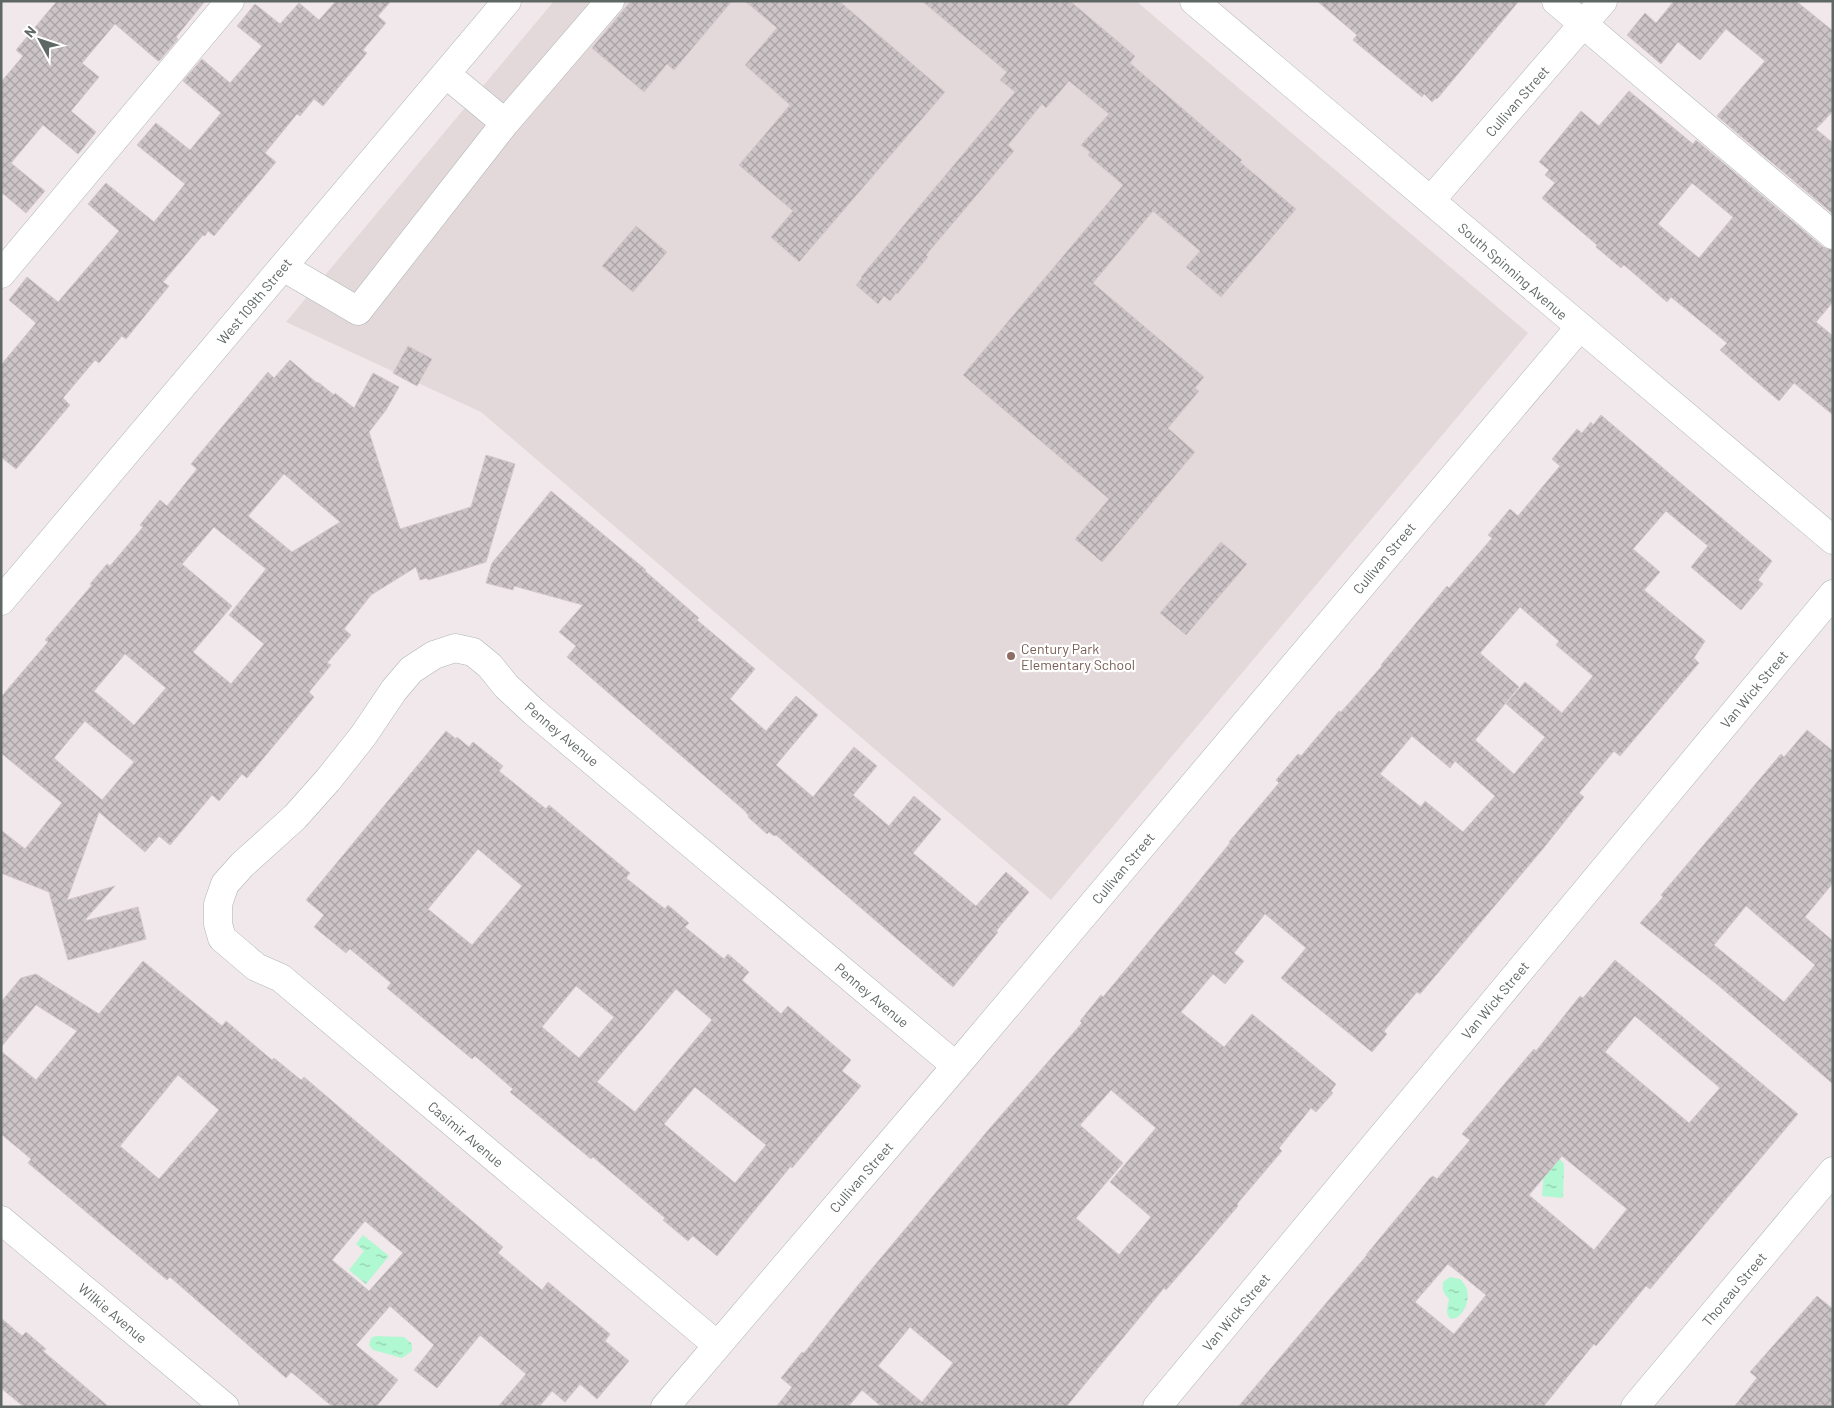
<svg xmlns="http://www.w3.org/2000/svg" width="1834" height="1408" viewBox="0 0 1834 1408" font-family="Barlow,sans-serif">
<defs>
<pattern id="water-ripples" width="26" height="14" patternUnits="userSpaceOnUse" patternTransform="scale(1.25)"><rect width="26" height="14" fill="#b0f8d1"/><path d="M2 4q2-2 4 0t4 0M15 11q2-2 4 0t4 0" fill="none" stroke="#92cdad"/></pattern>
<pattern id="building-cross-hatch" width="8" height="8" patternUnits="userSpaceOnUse" patternTransform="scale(1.25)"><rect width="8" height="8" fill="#ccc4c7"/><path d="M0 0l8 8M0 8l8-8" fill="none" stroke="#a9a3a5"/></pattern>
</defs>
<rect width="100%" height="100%" fill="#f0e8ea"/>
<path fill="#e3d9db" d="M554,1H1136L1528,333L1051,900L481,412L286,322Z"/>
<path fill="url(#water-ripples)" d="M1545,1158L1560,1159L1564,1164L1563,1198L1542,1196Z
M363,1235L389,1256L366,1284L349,1270L364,1251L356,1244Z
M1450,1277L1460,1279C1463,1282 1466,1286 1467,1290C1470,1301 1463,1319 1451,1319C1444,1313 1448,1308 1449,1299C1444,1294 1442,1290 1443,1282Z
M376,1336L404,1337L412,1344V1351L402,1358L373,1350L369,1345L371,1338Z"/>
<path fill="url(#building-cross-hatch)" stroke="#d4c7cb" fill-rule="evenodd" d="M57,1H205L176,37L178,39L159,61L157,60L115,24L82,63L99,77L71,111L96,132L78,154L43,125L11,163L45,191L26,213L1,192V82L23,56L16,50Z
M336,1H391L378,16L386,23L363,50L367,53L323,106L314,99L300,116L297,114L265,153L276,162L214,236L208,231L205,236L203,235L163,282L169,286L126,339L122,336L99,363L95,360L63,398L70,405L16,469L1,457V365L36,323L9,300L27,277L58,302L119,231L88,204L106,183L154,222L185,184L137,145L156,123L190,150L221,113L183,81L202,59L230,83L262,46L237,26L255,4L280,24L299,3L319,20Z
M631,1H732L674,70L667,64L644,92L592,48Z
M745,1H839L945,92L799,262L771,237L793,211L739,165L790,105L745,65L777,28Z
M922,1H1070L1135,56L1130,63L1242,160L1240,162L1296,209L1221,297L1186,267L1200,251L1153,211L1093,283L1204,377L1195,388L1199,391L1168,428L1195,452L1102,562L1075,539L1109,499L963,375L1123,185L1088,155L1090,152L1081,145L1109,114L1069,81L1046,108L1042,104L1008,145L1014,151L926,255L928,257L897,294L896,293L890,301L884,296L878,304L856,285L862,278L861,277L923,202L1015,92L1000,80L1007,72Z
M1317,1H1519L1437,99L1436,98L1432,102L1424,94L1422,97L1416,92L1353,40L1357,35Z
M1674,1H1796L1833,31V111L1816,129L1833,143V214L1717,116L1765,61L1726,29L1700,60L1678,42L1661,64L1627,35L1645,13L1656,23Z
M1629,91L1693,144L1696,140L1823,247L1833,250V302L1816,322L1833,336V415L1794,383L1779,401L1720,350L1727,343L1671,297L1667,302L1624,265L1621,268L1596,247L1597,245L1542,198L1555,183L1545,175L1549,170L1539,162L1581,111L1599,126ZM1692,183L1733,217L1699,258L1658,224Z
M636,226L667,252L633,292L602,266Z
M408,346L432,359L417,386L393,373Z
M290,360L317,383L318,382L334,395L335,393L354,408L373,373L399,387L386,410L369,432L400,529L471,507L486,455L515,464L486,562L428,580L427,578L420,580L416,567L371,595L344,629L351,635L327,663L331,665L309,692L314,697L247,778L242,774L219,801L212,795L170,845L159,836L145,852L99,812L67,900L115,886L84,921L138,907L146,939L68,960L49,892L1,873V830L25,849L62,803L1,753V697L48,642L45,640L92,585L90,584L107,564L110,566L143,527L140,525L160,500L167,506L197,469L191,464L268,372L274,378ZM284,474L340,522L292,552L248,516ZM214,527L266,569L229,615L264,644L231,684L193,652L232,606L182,564ZM125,654L166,688L134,725L94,691ZM85,721L134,762L102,800L54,758Z
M1601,415L1772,561L1758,580L1763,584L1741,610L1691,567L1708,546L1666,511L1633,549L1660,572L1644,590L1705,641L1694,658L1699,663L1620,756L1614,751L1579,793L1584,797L1542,850L1420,994L1417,992L1384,1031L1387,1034L1372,1052L1281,978L1306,948L1265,914L1234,953L1244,961L1225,984L1213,974L1181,1012L1224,1047L1252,1014L1336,1084L1331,1091L1333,1093L1316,1112L1311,1108L1279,1148L1282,1151L1237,1204L1238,1206L1166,1290L1164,1288L1066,1407H882L862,1390L848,1407H776L792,1387L781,1378L802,1352L804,1353L859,1284L990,1128L1082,1023L1080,1021L1101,995L1103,997L1181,903L1230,843L1229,842L1279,783L1276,780L1298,754L1301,756L1339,711L1341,712L1382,666L1381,665L1447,586L1449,588L1492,538L1488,535L1510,509L1518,516L1560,466L1552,459L1577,429L1582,433L1591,422L1593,425ZM1520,607L1559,641L1556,645L1593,676L1562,713L1525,682L1506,704L1545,737L1514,774L1475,740L1519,687L1480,653ZM1412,736L1450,768L1455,761L1495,796L1463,832L1425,801L1421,807L1380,774ZM1111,1090L1156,1128L1110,1182L1151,1217L1119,1255L1076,1218L1123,1163L1080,1125ZM910,1327L953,1363L922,1402L878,1366Z
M551,491L646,570L645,571L699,618L697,620L755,669L730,699L766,731L796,696L818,715L776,765L813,797L854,747L877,766L853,795L889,826L914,796L941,819L913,853L976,906L1006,872L1029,892L996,931L998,932L953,987L776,835L774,836L769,832L767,834L748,817L749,816L745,811L567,657L576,646L559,632L583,605L514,586L513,590L486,583L492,563Z
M1221,542L1247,564L1186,635L1160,613Z
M1807,730L1833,751V883L1805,917L1833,941V1084L1719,986L1640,923L1663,897L1661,895L1781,754L1784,757ZM1746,906L1815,965L1784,1002L1714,945Z
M446,731L456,739L457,737L469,747L473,742L503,766L499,771L546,809L549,805L630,873L626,878L665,909L668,905L689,923L685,927L724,959L728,954L749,972L742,980L781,1014L788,1006L851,1060L842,1071L861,1086L792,1168L791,1166L717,1256L693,1236L688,1241L663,1220L665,1218L593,1157L591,1159L510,1092L513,1089L475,1056L472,1059L387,988L391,983L350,949L346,953L314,927L324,915L306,900ZM478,849L522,886L472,945L428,909ZM576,986L614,1017L579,1058L542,1027ZM676,989L712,1020L635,1112L597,1082ZM695,1087L766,1145L735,1183L664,1124Z
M1615,960L1798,1114L1700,1230L1650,1289L1646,1286L1596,1346L1594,1344L1543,1407H1238L1367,1255H1366L1430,1178L1433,1176L1437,1179L1470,1140L1462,1134L1534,1049L1536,1051L1580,996L1583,998ZM1635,1016L1720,1088L1689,1123L1605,1052ZM1562,1156L1627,1209L1594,1250L1529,1195ZM1448,1264L1486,1295L1454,1334L1415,1302Z
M143,961L222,1026L226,1021L272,1060L274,1058L301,1080L304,1077L503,1247L498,1253L542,1290L548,1282L610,1334L605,1341L629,1361L597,1399L580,1384L565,1402L552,1391L539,1407H498L526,1374L480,1335L437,1388L414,1370L434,1345L390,1306L356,1345L398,1380L376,1407H333L291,1372L286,1378L170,1277L167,1280L28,1163L31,1159L1,1134V1051L36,1080L77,1031L36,1005L1,1047V1002L21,978L36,974L99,1014ZM178,1075L219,1110L159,1179L120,1146ZM365,1221L403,1253L369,1291L332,1260Z
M1817,1296L1833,1309V1407H1734L1757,1378L1750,1372Z
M1,1318L22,1336L26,1332L46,1349L43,1351L109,1407H24L1,1388Z"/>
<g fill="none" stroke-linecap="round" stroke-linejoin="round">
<g stroke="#b0b6b5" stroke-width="29">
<path id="minor" d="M1194,1L1833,540
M1556,1L1833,235
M505,123L610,1
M1431,200L1603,1
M283,267L358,311L505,123L446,74
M1,274L230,1
M1,601L507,1
M1,1220L225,1407
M717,1345L281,978L256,967L222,938L218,924V904L225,884L242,865L295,817L328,780L363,736L394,690L411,670L434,655L455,648L473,652L490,666L506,686L534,712L956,1066
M665,1407L956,1066L1579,328
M1157,1407L1833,594
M1635,1407L1833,1171"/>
</g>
<use href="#minor" stroke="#fff" stroke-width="28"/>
</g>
<circle fill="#8d6e63" stroke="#fff" stroke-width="2" cx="1011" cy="656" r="5"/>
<g text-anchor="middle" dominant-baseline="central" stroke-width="4.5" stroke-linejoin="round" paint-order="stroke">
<g font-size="14" fill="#5f6764" stroke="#fff">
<text transform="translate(1517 101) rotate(-49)">Cullivan Street</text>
<text transform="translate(1513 271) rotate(41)">South Spinning Avenue</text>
<text transform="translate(254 301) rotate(-50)">West 109th Street</text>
<text transform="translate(1384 558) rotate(-50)">Cullivan Street</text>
<text transform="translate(1754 689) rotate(-50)">Van Wick Street</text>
<text transform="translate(562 734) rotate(40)">Penney Avenue</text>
<text transform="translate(1123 868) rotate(-50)">Cullivan Street</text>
<text transform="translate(872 995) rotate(40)">Penney Avenue</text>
<text transform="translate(1495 1000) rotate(-50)">Van Wick Street</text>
<text transform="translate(466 1134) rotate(40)">Casimir Avenue</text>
<text transform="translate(861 1177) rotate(-49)">Cullivan Street</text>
<text transform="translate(1734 1289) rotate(-50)">Thoreau Street</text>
<text transform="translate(1236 1312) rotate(-50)">Van Wick Street</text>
<text transform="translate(113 1313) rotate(40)">Wilkie Avenue</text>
</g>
<g font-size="14" fill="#785e54" stroke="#fff" text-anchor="start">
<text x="1021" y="648">Century Park<tspan x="1021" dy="16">Elementary School</tspan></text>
</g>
</g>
<rect width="1834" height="1408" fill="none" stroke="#5f6764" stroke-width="5"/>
<g transform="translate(40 40) rotate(310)" stroke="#ffffff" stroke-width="4" paint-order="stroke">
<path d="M0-4L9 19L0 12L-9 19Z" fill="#5f6764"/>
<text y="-8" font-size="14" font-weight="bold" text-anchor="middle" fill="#5f6764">N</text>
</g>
</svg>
